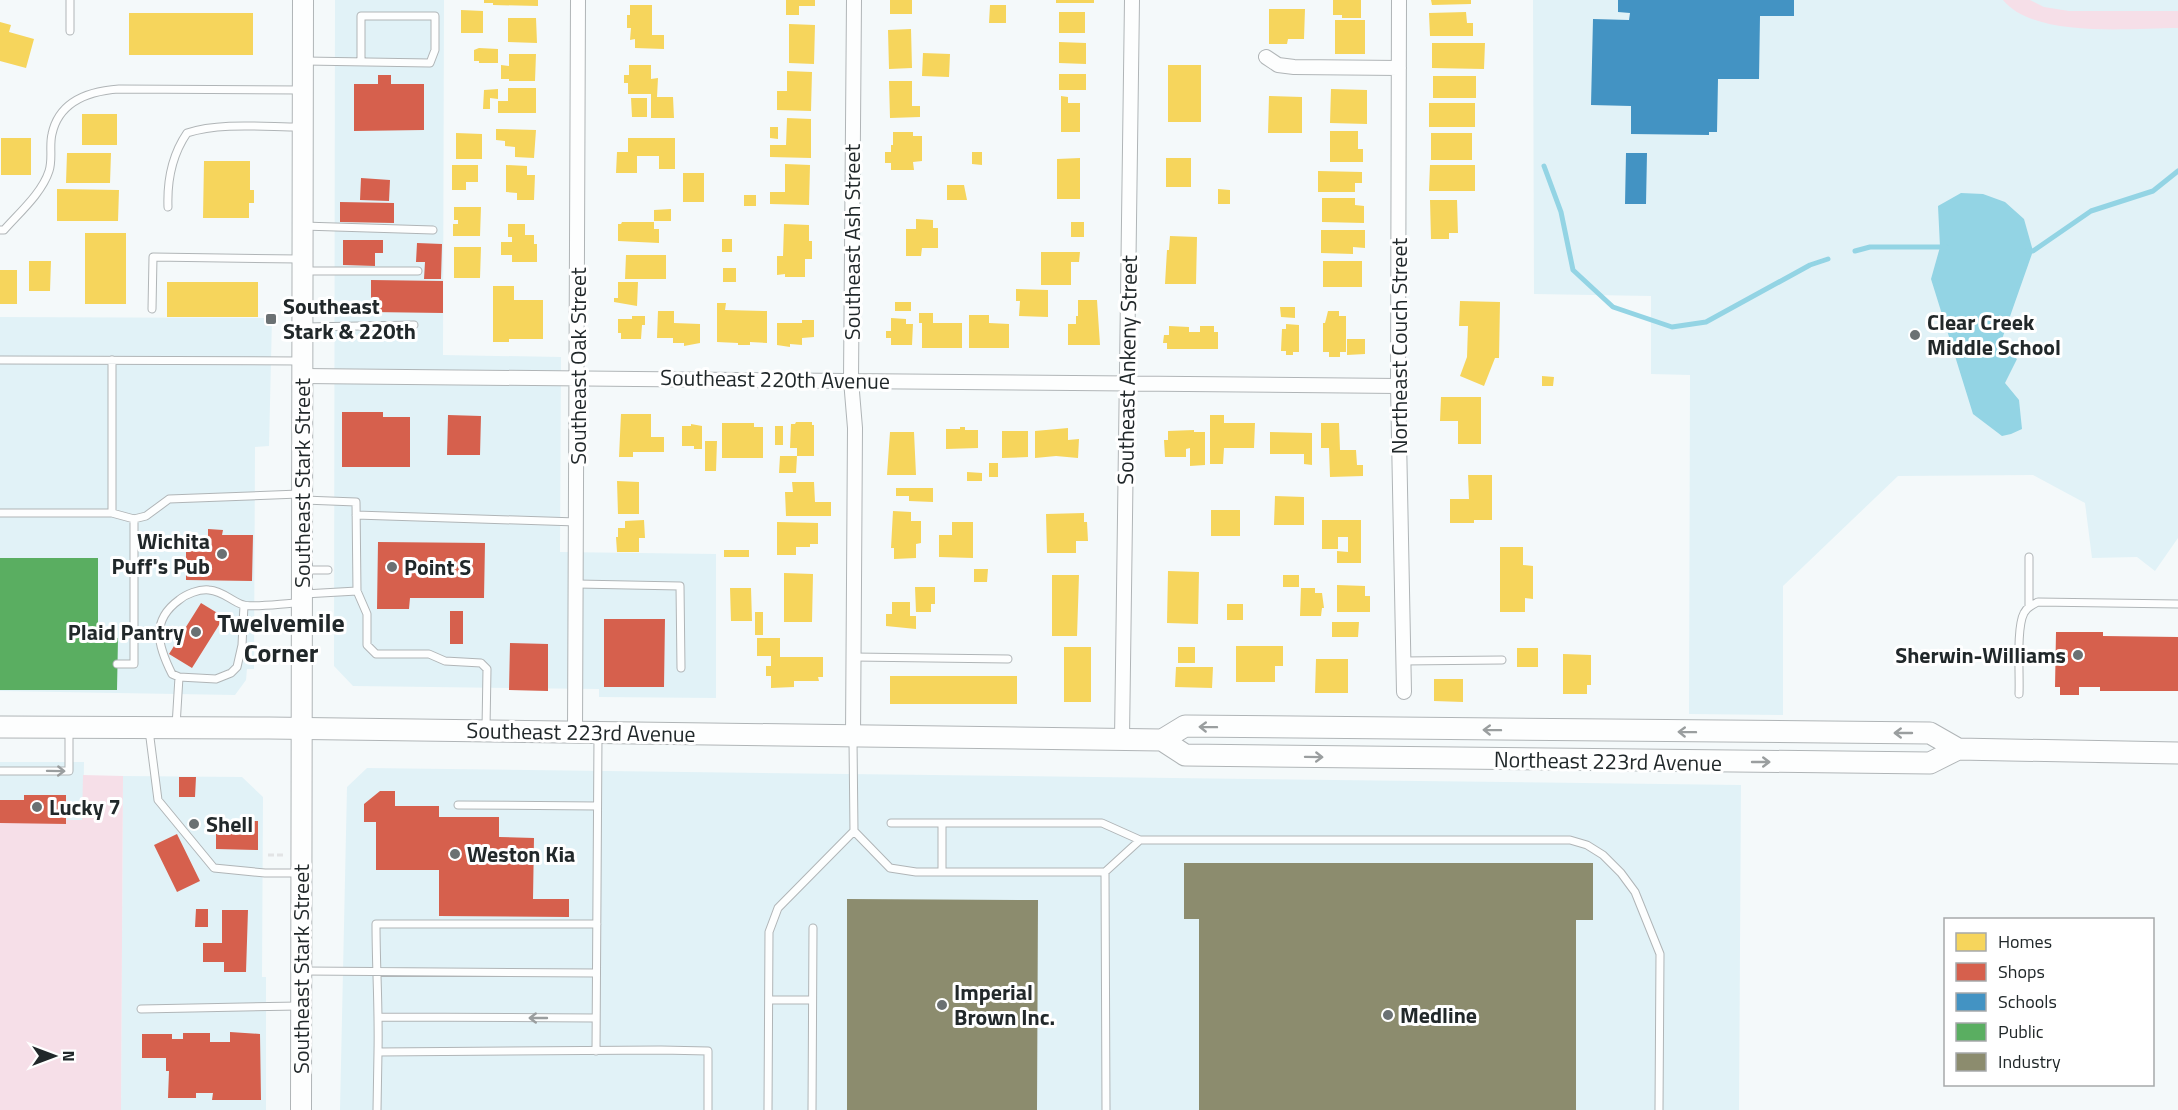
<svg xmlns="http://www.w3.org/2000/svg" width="2178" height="1110" viewBox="0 0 2178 1110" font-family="'Titillium Web',sans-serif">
<rect width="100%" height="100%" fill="#f4f9fa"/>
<path fill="#e1f2f7" d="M335,0H444L443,355L561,357L560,552L716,554V698L599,697V689L353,686L334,666Z
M1533,0H2178V538L2155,571L2137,557L2092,558L2085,503L2033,475L1898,476L1783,586V715L1689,714L1690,375L1651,374V296L1534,294Z
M0,317L272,318L269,446L255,447L254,669H247L246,680L235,695L0,691Z
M0,762H84L83,820H0Z
M367,768L1741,785L1739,1110H340L347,787Z
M123,776L242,777L263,797L262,977H266V1110H121Z"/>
<path fill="#f6dfe8" d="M2003,0H2030L2044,7L2069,11H2178V28C2130,28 2035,39 2003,0Z
M83,775L123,776L121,1110H0V820H82Z"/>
<path fill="#93d4e4" d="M1961,193L1983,194L2005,202L2024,219L2033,251L2001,342L2007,352L2017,359L2005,383L2019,400L2022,429L2011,434L2002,436L1973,414L1931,279L1940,247L1938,206Z"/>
<path fill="#f6d55c" d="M484,0H538V6L493,5V3H484Z
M786,0H815V6H799V15H786Z
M890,0H912V14H890Z
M1056,0H1094V3H1056Z
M1333,0H1361V18H1342V15H1333Z
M1431,0H1471V4L1432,5Z
M630,5H652V35H664V49L635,48V39L630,40L631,28H627V15H630Z
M990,5H1006V23H989Z
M1269,9H1305L1304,39H1288L1287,44H1269Z
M461,10L483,11V33H461Z
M1059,12H1085V33H1059Z
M1466,12L1467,23H1473V36H1430L1429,13Z
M129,13H253V55H129Z
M508,18H536L537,43L508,42Z
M1335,20H1365V54H1335Z
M0,22L11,25L9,32L34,39L26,68L0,61Z
M789,24L815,25L814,64L789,63Z
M911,29L912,68L889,69L888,30Z
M1059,42L1086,43V64L1059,63Z
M1432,43H1485L1484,69L1432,68Z
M479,48L498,49V63H479V61H474V50Z
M923,53L950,54L949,77L922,76Z
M509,54H536L535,81H509V79H501V65L509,66Z
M629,65H651V79L658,78L657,97H673L674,118H651V94H628V83H624V75H629Z
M1168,65H1201V122H1168Z
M787,71L812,72L811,111L777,110V91H787Z
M1059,74H1086V90H1059Z
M1433,76H1476V98H1433Z
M889,81H912V106H920V117L890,118Z
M508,88H536V113H498V101H508Z
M498,89V99L490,98V109H483L484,90Z
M1331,89L1367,90V124L1330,123Z
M1061,96L1068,97V103H1080V132H1061Z
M1269,96L1302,97V133H1268Z
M631,98H647V117H632Z
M1429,103H1475V127H1429Z
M82,114H117V145H82Z
M787,118L811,119V158L770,157V145H786Z
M770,127H778V139L770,138Z
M496,129L536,130L534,158L515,157V147L505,146V141L496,140Z
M1330,131H1358V149H1363V162H1330Z
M893,132H913V136H922V161L913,162L914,170H891V163H885V152H891V145H893Z
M456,133L482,134V159H456Z
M1431,133H1472V160H1431Z
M1,138H31V175H1Z
M628,138H675V169H659V156H637V173H616L617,152H628Z
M972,152H982V165L972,164Z
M67,153H111L110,183H66Z
M1080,158V199H1057V159Z
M1166,158H1191V187H1166Z
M204,161H250V190H254V203H249V218H203Z
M785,164L810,165L809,205L770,204V192H785Z
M452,165H478V182H466V190H452Z
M506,165L527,166V175H535L534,200H517V193L506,192Z
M1430,165H1475V191H1429Z
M1318,171L1362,172V183H1355V192H1318Z
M683,173H704V202H683Z
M947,185H964L967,200H947Z
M57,189L119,190L118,221H57Z
M1218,189L1230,190V204H1218Z
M744,195H756V206H744Z
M1322,198H1355V205L1364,206V223L1322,222Z
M1430,200H1457L1458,233H1449V239H1431Z
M454,207H481L480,236H453V224H458V220H454Z
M671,209V221H654V210Z
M916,219L933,220V228H938V248H922L921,256H906V229H916Z
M622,222H654V229H659V243L618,241V224H621Z
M1071,222H1084V237H1071Z
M508,224H525V235H534V244H537V262H512V255H501V242H512V237H508Z
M784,224L809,225V241H812V259H805V277H785V274L777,275V256H783Z
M1321,230H1365V248L1353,247V254L1321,253Z
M85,233H126V304H85Z
M1170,236L1197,237L1196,284H1165L1167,250H1169Z
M722,239H732V252H722Z
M454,247H481L480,278H454Z
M1041,252H1080L1079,262H1071V285H1041Z
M626,255H666V279H625Z
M29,261H51L50,291H29Z
M1323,261H1362V287H1323Z
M723,268H736V282H723Z
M0,270H17V304H0Z
M167,282H258V317H167Z
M618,282H638L637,306L614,302V298H618Z
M493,286H514V300H543V339H509V342H493Z
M1016,289L1048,290V317L1019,316L1020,301H1016Z
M1078,300H1097L1100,345H1068V324H1076V316H1078Z
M1460,301L1500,302L1499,358H1495L1484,386L1460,376L1467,357L1468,326H1459Z
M895,302H911V311H895Z
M717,303H726L725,310L767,311V343L750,342V345H738V343L717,342Z
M1280,307H1295V318L1281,317Z
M658,311H674V323L700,324V343L684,346V343H673V338H657Z
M1328,311H1339V316H1346V352H1340V357H1329V352H1323V323H1325Z
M919,313H933V323H962V348H922V323H919Z
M969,315H989V323L1009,324V348H969Z
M632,316H645V325H642L641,339H621V333H618V319H632Z
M891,318L906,319V324H913L912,345H891V338H886V331H891Z
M802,320H814V337L802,338V345L790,344V347L777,345V323H802Z
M1286,324L1299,325V352H1293V355H1286V351H1281L1282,329H1286Z
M1169,326L1189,327V332H1200V326H1214V332H1218V349H1167V343H1163L1164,335H1169Z
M1347,339H1365V354L1347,355Z
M1542,376L1554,377L1553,386H1542Z
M1441,397H1481V444H1458V421H1440Z
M621,414H651V437H664V452H633V457H619Z
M1210,415H1224V423H1255L1254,448H1224L1223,464H1210Z
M796,422H812V425H814V456H797V448H790L791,424H795Z
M722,423H754V427H763V458H722Z
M1321,423H1339L1340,450H1356L1357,465H1363V476L1330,477L1329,448H1321Z
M691,424L702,426V449H694V446H682V426H691Z
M775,426H783V445H775Z
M960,427H965V430H978V448L946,449V429H960Z
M1068,428V440L1079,439L1078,458L1056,456L1035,458V431Z
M1194,430V432H1205V465L1190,466V448L1186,449V457H1165L1164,440H1168V431Z
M1002,431H1028V457L1002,458Z
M890,432H914L916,475H887Z
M1270,432L1312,433V465L1304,464V454H1270Z
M705,441H717L716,471H705Z
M780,456H797L796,473H779Z
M989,463H998V477H989Z
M967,472L982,473V481H967Z
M1468,475H1492V520H1474V523H1450V499H1469Z
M617,481L639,482V514H618Z
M792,482H814L815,502H831V516H786L785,492H793Z
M896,488H933V502L909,501V496H896Z
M1275,496L1304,497V525H1274Z
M1211,510H1240V536H1211Z
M893,511L911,512V521H921V543L916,544V558L894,559V548H891Z
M1084,513V522H1087L1088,541H1076V553H1047L1046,514Z
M644,520L645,538H639V552H617L616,537H618V528H625V521Z
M1322,520H1361V563H1337V551L1348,552V537H1338V549H1322Z
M777,522L818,523V544H810V547H796V555H777Z
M952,522H973V558L939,557V535H952Z
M1500,547H1523V565L1533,566V599L1525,598V612H1500Z
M724,550H749V557H724Z
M974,569H988L987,582H974Z
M1168,571L1199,572L1198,624L1167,623Z
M784,573L813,574L812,622H784Z
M1052,575H1079L1077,636H1052Z
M1283,575H1299V587H1283Z
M1337,585L1365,586V596H1370V612H1337Z
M915,587H935V604H931V612H916Z
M730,588H751L752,621H731Z
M1301,588H1315V593H1322L1324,608H1322L1321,616H1300Z
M892,602H910V616H916V629L886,626V614H892Z
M1227,604H1243V620H1227Z
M755,612H763V635H755Z
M1332,622H1359L1358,637H1332Z
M757,638H780V657H823V677H818L819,681H794V687L771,688V676H766V666H771V656H757Z
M1236,646H1283V666H1275V682H1236Z
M1064,647H1091V702H1064Z
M1178,647H1195V663H1178Z
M1517,648H1538V667H1517Z
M1563,654L1591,655V685H1587V694H1563Z
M1316,659H1348V693H1315Z
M1176,667H1213L1212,688L1175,687Z
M890,676H1017V704H890Z
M1434,679H1463V702L1434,701Z"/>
<path fill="#d6604d" d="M378,75H391V84H424V130L354,131V84H378Z
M361,178L390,180L389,201L360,200Z
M340,202L394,203V223L340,222Z
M343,240H383V253H375V266L343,265Z
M417,243L442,244L441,279H424L425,262H416Z
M371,280L443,281V313L371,312Z
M342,412H383V417H410V467H342Z
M448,415L481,416L480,455H447Z
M208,529L223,530L222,535H253L252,581L186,580V536H208Z
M378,542L485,543L484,598H410L409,609H377Z
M201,603L224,617L192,668L169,654Z
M450,611H463V644H450Z
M604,619H665L664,687H604Z
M2056,632H2103V636L2178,637V691H2100V687H2079V695H2060V687H2055Z
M510,643L548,644V691L509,690Z
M179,777H196L195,797H179Z
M380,791H395V806H439V817H499V837L534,838L533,899H569V917L439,916V870H376V822H364V804Z
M24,795H66V824L0,823V800H24Z
M216,821H258V850L216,849Z
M177,834L200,881L177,892L154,845Z
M196,909H208V927H195Z
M222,910H248L246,972H224V962H203V943H222Z
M230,1032L260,1034L261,1100H212L213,1093H196V1098H168L169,1071H166V1058H142V1034H172V1039H183V1033H210V1042H230Z"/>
<path fill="#4393c3" d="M1618,0H1794V16H1760L1759,79H1718L1717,132H1709V135L1631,134V106L1591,105L1593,19L1629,20L1630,13L1618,12Z
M1626,153H1647L1646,204H1625Z"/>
<path fill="#5aae61" d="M0,558H98V630H95V638H118L117,690H0Z"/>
<path fill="#8c8c6e" d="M1184,863H1593V920H1576V1110H1199V919H1184Z
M847,899L1038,900L1037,1110H847Z"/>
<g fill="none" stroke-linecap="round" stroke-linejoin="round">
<path stroke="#93d4e4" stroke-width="5" d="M1544,166L1561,212L1573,270L1613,307L1672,327L1706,322L1810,265L1828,259
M1855,251L1870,247H1946
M2027,251H2033L2091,211L2153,191L2178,171"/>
<g stroke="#b0b5b7" stroke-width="9">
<path id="lane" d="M70,31V0
M305,61L430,63L435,50V16H361V62
M168,207C167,180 172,155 187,133C220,122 265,127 300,127
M303,226L433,230
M0,230H4C19,213 42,193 49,171C53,159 49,146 52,134C59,101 90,91 119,89L302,90
M303,271H418
M152,309L153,257L299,259
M305,327L414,325
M0,360L300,361
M0,513H112V360
M112,513L134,519
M356,515L577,522
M303,570H328
M577,584L680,586L681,668
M357,591L367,614V645L376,654H429L445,661L481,663L487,669L486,728
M304,594L357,591L356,502L304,500
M2029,606V557
M854,657L1008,659
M1403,661L1502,660
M117,664H134V519L146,516L169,499L299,494
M179,677L216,679L231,673L237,667L242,645L244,605
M2019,694C2020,675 2016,628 2024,613C2027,607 2032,605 2038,602L2178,604
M176,726L179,677L172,674C158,646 150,621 179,600C186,594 199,589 209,590C223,591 231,601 243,605C254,608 286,603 299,603
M149,730L158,800L214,868L265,873H300
M0,771H69V729
M458,805L597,806
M891,823H1102L1140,840
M942,823V872
M854,831L890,868L916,872H1105L1140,840H1570L1587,845L1603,855L1621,873L1635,892L1660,954L1659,1110
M1105,872L1106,1110
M304,971L596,973
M769,1000H812
M141,1009L299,1006
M379,1017L596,1018
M596,1051L598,735
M378,1052C379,1010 376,967 376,924H597
M377,1110L378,1052L661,1050L708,1051V1110
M768,1110L769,932L778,908L854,831L853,740
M812,1110L813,928"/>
</g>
<g stroke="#b0b5b7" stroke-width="16">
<path id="street" d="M1399,0L1398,386L1404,692
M1266,57L1278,65L1294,67L1399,68
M303,376L1398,386
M575,732L578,0
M853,736L855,428L851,380L854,0
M1122,739L1132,0"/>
</g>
<g stroke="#b0b5b7" stroke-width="22">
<path id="secondary" d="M301,1110L303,0"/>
</g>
<g stroke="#b0b5b7" stroke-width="23">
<path id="primary" d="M0,727L269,728L1162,740L1185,726L1930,733L1958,749
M1162,740L1185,755L1930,763L1958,749L2178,753"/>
</g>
<path stroke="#e2e4e5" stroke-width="3" stroke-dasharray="6 3" stroke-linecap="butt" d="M268,855H284"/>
<use href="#lane" stroke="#fdfefe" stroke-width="7"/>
<use href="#street" stroke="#fdfefe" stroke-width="14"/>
<use href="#secondary" stroke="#fdfefe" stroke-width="20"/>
<use href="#primary" stroke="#fdfefe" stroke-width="21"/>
</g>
<defs><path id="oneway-shaft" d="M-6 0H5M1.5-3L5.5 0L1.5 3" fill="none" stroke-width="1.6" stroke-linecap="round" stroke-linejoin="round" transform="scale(1.5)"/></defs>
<g stroke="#9a9e9f">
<use href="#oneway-shaft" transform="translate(1208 727) rotate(-179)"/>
<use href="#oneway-shaft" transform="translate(1492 730) rotate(-179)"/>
<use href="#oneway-shaft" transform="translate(1687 732) rotate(-179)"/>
<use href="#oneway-shaft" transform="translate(1903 733) rotate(-180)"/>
<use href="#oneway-shaft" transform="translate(1314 757) rotate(1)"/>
<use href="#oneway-shaft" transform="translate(1761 762)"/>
<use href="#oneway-shaft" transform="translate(56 771) rotate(1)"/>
<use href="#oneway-shaft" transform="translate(538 1018) rotate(-180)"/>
</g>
<g fill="#6b7173" stroke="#fff" stroke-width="2">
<rect x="265" y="313" width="12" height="12" rx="3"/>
<circle cx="1915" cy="335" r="6"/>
<circle cx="222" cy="554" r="6"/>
<circle cx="392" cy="567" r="6"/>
<circle cx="196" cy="632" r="6"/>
<circle cx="2078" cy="655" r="6"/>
<circle cx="37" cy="807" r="6"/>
<circle cx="194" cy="824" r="6"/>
<circle cx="455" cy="854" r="6"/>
<circle cx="942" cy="1005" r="6"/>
<circle cx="1388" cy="1015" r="6"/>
</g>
<g text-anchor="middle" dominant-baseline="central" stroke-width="6" stroke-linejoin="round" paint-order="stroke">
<g font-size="22" fill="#21282a" stroke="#fff">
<text transform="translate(852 242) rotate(-90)">Southeast Ash Street</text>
<text transform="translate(1399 346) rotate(-90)">Northeast Couch Street</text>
<text transform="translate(578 366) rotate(-90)">Southeast Oak Street</text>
<text transform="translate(1127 370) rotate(-89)">Southeast Ankeny Street</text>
<text transform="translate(775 379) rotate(1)">Southeast 220th Avenue</text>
<text transform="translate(302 483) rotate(-90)">Southeast Stark Street</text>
<text transform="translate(581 732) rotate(1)">Southeast 223rd Avenue</text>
<text transform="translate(1608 761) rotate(1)">Northeast 223rd Avenue</text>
<text transform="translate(301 969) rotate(-90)">Southeast Stark Street</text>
</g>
<g font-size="22" font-weight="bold" fill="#21282a" stroke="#fff" text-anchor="start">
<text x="283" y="306">Southeast<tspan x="283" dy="25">Stark &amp; 220th</tspan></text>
<text x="1927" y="322">Clear Creek<tspan x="1927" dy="25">Middle School</tspan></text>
<text x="210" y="541" text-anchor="end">Wichita<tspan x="210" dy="25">Puff's Pub</tspan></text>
<text x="404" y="567">Point S</text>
<text x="184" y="632" text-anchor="end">Plaid Pantry</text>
<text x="2066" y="655" text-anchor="end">Sherwin-Williams</text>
<text x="49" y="807">Lucky 7</text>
<text x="206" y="824">Shell</text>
<text x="467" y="854">Weston Kia</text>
<text x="954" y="992">Imperial<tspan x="954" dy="25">Brown Inc.</tspan></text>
<text x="1400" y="1015">Medline</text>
</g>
<g font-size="26" font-weight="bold" fill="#21282a" stroke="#fff">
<text x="281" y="622">Twelvemile<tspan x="281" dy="30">Corner</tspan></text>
</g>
</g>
<rect x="1944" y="918" width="210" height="168" fill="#ffffff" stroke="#a6a9aa" stroke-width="1.5"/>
<rect x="1956" y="933" width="30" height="18" fill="#f6d55c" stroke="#a6a9aa" stroke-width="1.5"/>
<text x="1998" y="948" font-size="18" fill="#21282a">Homes</text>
<rect x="1956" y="963" width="30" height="18" fill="#d6604d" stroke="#a6a9aa" stroke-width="1.5"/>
<text x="1998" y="978" font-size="18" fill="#21282a">Shops</text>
<rect x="1956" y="993" width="30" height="18" fill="#4393c3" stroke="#a6a9aa" stroke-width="1.5"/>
<text x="1998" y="1008" font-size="18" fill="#21282a">Schools</text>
<rect x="1956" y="1023" width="30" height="18" fill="#5aae61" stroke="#a6a9aa" stroke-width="1.5"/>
<text x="1998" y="1038" font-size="18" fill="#21282a">Public</text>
<rect x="1956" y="1053" width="30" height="18" fill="#8c8c6e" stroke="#a6a9aa" stroke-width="1.5"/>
<text x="1998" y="1068" font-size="18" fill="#21282a">Industry</text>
<g transform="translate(54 1056) rotate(90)" stroke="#ffffff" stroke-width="4.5" paint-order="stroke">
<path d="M0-4.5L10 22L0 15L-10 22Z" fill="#21282a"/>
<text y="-9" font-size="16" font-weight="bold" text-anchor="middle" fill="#21282a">N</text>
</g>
</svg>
